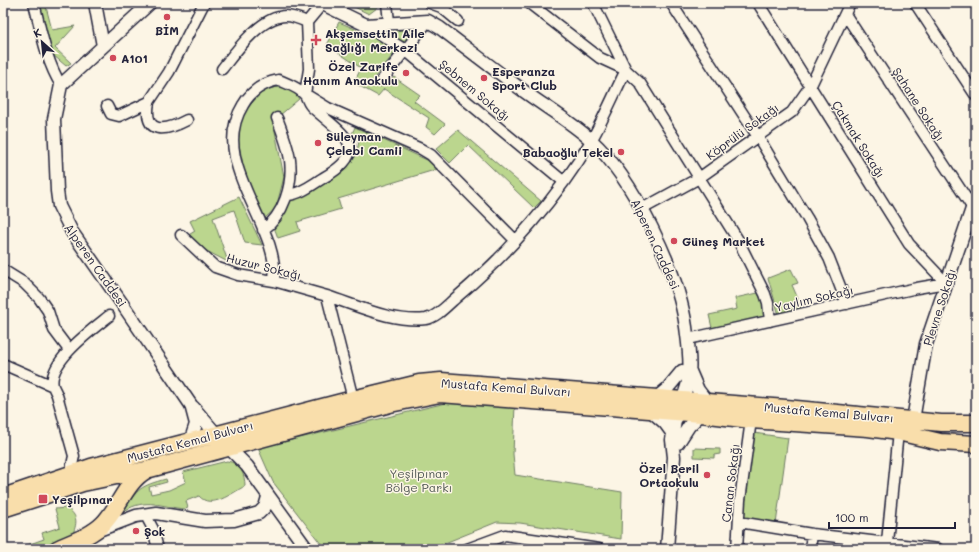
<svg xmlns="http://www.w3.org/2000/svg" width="979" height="552" viewBox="0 0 979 552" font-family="Mali,sans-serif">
<rect width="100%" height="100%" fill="#fcf5e5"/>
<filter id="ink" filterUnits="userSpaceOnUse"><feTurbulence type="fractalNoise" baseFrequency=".025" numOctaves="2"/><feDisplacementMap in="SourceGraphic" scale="8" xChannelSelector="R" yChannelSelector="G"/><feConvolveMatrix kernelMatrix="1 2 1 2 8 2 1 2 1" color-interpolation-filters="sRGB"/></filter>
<g filter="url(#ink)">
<path fill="#bbd68e" stroke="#6e7c64" d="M38,3H45L52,30L75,26L55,48L71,63L66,66L53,55Z
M346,3H378L377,8L369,14Z
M339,22L390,44L397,50L375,77L386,85L394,77L420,95L414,101L445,124L435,134L426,127L429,118L384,89L378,96L354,83L361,68L327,45Z
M414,28L415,31L404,42L384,33Z
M266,87L291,88L299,99L273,121L284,177L276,208L264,219L248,189L237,135L244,112Z
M355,127L427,160L438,169L338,199L341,209L297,222L300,231L278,238L274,227L290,199L343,171L356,156L359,141L351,136Z
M458,130L541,201L534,208L468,145L450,163L436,149Z
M239,197L262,245L245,243L234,210L213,218L228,262L203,249L187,236L195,231L190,221Z
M791,269L798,283L792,285L802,308L779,315L768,278Z
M758,293L763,304L765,317L712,328L709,315L737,309L735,298Z
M446,403L515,405L513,454L515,475L622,492L621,539L520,523L497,522L430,549H325L273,482L258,448Z
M754,433L788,438L776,524L742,520Z
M694,448L720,449V454L714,455V458L694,457Z
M227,461C240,463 245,474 245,486C232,493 211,510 199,496L186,501L188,508L185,509C161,507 147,497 124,511C137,488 141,486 166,479L167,482L149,487L151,494L169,490L186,482L183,472Z
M66,508C79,515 77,524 72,536L41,549H29L27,545L44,539L42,533L60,527L55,509Z"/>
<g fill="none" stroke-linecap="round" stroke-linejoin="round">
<g stroke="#22223b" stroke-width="13">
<path id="minor" d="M34,3C41,31 46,61 61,85
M387,3L389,22
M430,3L441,7L458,21
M593,3L626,70L640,83L738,240L765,294L768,303L770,321
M671,3L758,137L807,218L829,258L847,304
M758,3L909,244L946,283
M915,3L976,96
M322,4L307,22L309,69L305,94L328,108L421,149L431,155L515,240
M845,14L972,207
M366,25L405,50L563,181
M222,69C236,51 261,16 286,16C293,16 300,19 307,22
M382,80L428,21
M107,106L111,114L119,116L149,102
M187,120C166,131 143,136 149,102L169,72L204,3
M642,209L699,178L792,112L811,85L850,3
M263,230C284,215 293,185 290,160C288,146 282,131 277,118
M181,235L215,267L238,275L274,281L327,296
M3,270L24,283L39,298L48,311L54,330L69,350
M274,281C281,225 207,163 243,105C251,91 262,83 279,80C286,83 300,88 305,95C308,100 308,104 313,108C342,134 374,149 323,178C313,184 301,194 288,195
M688,339L917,288L946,283
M3,364L53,386
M353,399L327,296C358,306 393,323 426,319C438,317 449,303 458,296C508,254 558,197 591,141C604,118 614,94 626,70L600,58L529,3
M70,474L74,456L57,395C56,392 54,389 53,386C47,362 93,329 109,316
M145,514L153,529L158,549
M739,522L812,534L938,549
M887,542L898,432
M467,549L505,535L599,549
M737,549L740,500L751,420
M810,549L812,534"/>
</g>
<g stroke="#22223b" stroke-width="15">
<path id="tertiary" d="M95,3L103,46
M150,3L61,85L54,119L57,191L59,206L72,232L123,305L191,405L196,424L190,442
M321,3L366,25L428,21L440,28C468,49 496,71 525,92C547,108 571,122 591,140C633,178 678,271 686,327C689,350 694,379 681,401
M689,369L698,390L708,403
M655,399L667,389L682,371
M193,407L216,434
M650,410L665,423L673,434
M913,420L926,344L976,197
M678,443L689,426L701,414
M229,448L247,466L307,549
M99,530L136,516L156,513L205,521L234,520L259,513L265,507L268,497
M667,549L674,457L672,440L675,420L680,413"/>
</g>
<g stroke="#22223b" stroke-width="19">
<path id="primary" d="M3,497L91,467L353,399L419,383L441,381L786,408L941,423H976
M3,509L83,483L150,469L390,404L440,394L701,414L751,420L868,428L898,432L940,442L976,444
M57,549C72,542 91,536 103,524C119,508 126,481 147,470"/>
</g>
<use href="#minor" stroke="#fcf5e5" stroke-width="10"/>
<use href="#tertiary" stroke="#fcf5e5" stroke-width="12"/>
<use href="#primary" stroke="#f9deab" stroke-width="16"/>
</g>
</g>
<g fill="#d1495b" stroke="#fcf5e5" stroke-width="1.5">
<circle cx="167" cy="17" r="4"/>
<path d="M314 34h4v4h4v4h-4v4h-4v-4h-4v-4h4z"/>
<circle cx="113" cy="58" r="4"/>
<circle cx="406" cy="73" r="4"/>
<circle cx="484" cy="78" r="4"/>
<circle cx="318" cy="143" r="4"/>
<circle cx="621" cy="152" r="4"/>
<circle cx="674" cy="241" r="4"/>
<circle cx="707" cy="475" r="4"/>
<rect x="38" y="494" width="10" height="10" rx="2"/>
<circle cx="136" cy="531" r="4"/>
</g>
<g text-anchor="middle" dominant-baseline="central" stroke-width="3" stroke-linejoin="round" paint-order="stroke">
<g font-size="12" font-weight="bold" fill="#22223b" stroke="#fcf5e5" text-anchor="start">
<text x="167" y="30" text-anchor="middle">BİM</text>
<text x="325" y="33">Akşemsettin Aile<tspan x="325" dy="14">Sağlığı Merkezi</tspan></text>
<text x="121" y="58">A101</text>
<text x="398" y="66" text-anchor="end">Özel Zarife<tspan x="398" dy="14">Hanım Anaokulu</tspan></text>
<text x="492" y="71">Esperanza<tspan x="492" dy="14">Sport Club</tspan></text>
<text x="326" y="136">Süleyman<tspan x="326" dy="14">Çelebi Camii</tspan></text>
<text x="613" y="152" text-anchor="end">Babaoğlu Tekel</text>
<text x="682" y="241">Güneş Market</text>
<text x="699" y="468" text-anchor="end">Özel Beril<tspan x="699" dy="14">Ortaokulu</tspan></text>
<text x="52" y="499">Yeşilpınar</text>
<text x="144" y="531">Şok</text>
</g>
<g font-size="12" fill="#22223b" stroke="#fcf5e5">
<text transform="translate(475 90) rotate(40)">Şebnem Sokağı</text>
<text transform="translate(919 104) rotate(57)">Şahane Sokağı</text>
<text transform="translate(742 131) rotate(-36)">Köprülü Sokağı</text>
<text transform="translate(859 139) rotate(58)">Çakmak Sokağı</text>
<text transform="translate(656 244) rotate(65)">Alperen Caddesi</text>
<text transform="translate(96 265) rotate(55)">Alperen Caddesi</text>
<text transform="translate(264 266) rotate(14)">Huzur Sokağı</text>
<text transform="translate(814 298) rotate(-13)">Yaylım Sokağı</text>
<text transform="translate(939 307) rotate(-72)">Plevne Sokağı</text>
<text transform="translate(506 387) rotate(4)">Mustafa Kemal Bulvarı</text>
<text transform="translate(829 412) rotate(5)">Mustafa Kemal Bulvarı</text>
<text transform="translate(190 441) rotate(-15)">Mustafa Kemal Bulvarı</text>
<text transform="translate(730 483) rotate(-83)">Canan Sokağı</text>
</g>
<g font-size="12" fill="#505854" stroke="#fcf5e5">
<text x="419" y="473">Yeşilpınar<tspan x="419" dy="14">Bölge Parkı</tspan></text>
</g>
</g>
<rect width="979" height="552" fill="none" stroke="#fcf5e5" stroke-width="16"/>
<rect x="8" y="8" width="963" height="536" fill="none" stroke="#22223b" stroke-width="1.5" filter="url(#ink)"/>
<g transform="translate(42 42) rotate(333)" stroke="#fcf5e5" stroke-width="3" paint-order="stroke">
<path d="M0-3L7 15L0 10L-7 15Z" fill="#22223b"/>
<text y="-6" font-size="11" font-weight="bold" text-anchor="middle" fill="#22223b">K</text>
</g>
<path d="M829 522v6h126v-6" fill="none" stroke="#22223b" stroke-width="2"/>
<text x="835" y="522" font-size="12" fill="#22223b" stroke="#fcf5e5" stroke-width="3" paint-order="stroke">100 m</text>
</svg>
